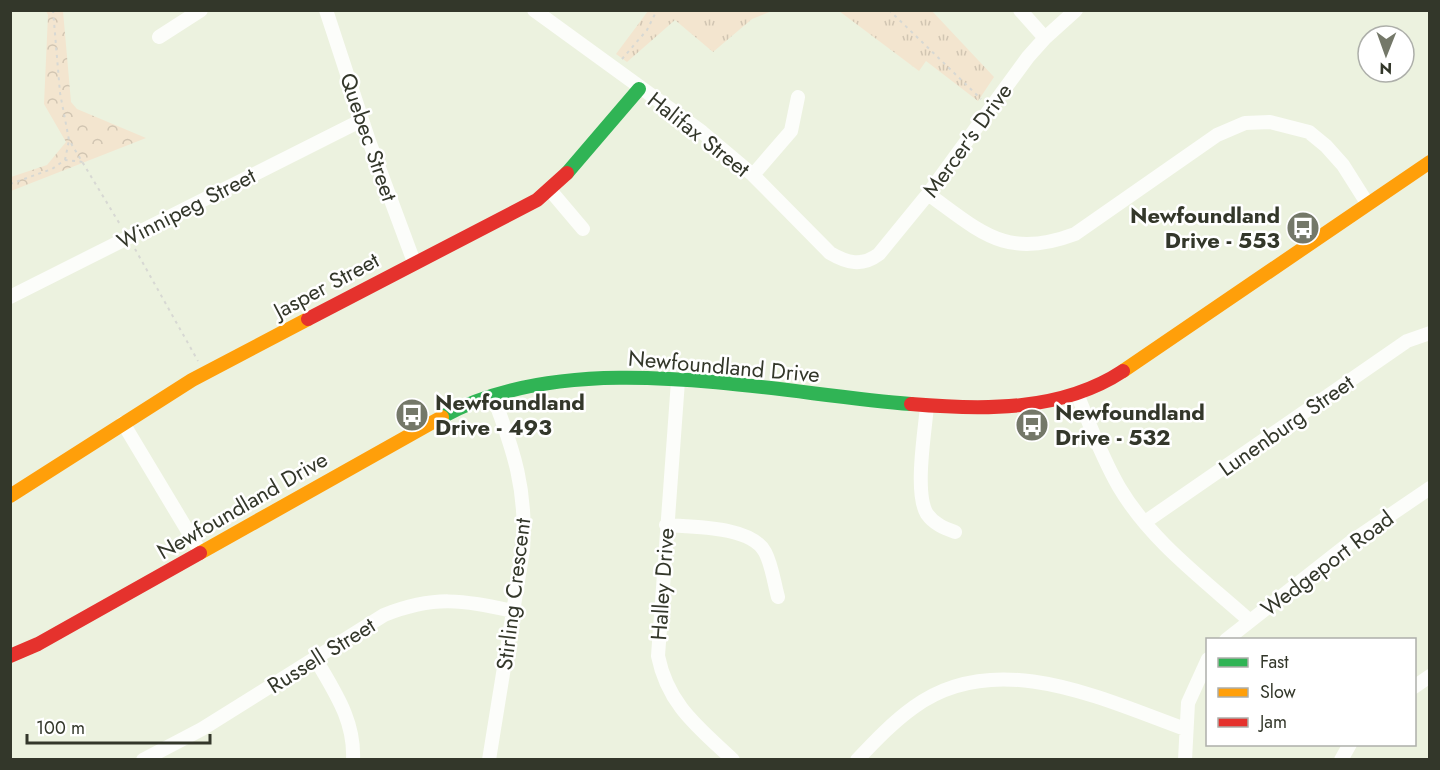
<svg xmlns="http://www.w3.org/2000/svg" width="1440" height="770" viewBox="0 0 1440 770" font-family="Jost,sans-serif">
<defs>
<pattern id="forest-crowns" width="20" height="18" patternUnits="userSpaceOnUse" patternTransform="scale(1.5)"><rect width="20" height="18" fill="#f3e5cf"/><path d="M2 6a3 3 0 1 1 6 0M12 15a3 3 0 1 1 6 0" fill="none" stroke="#d1c5b2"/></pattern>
<pattern id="park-tufts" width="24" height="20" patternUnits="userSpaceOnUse" patternTransform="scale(1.5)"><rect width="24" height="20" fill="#f3e5cf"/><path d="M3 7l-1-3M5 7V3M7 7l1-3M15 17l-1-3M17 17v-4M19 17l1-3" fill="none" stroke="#d1c5b2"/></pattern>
</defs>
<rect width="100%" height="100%" fill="#ecf2df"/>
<path fill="url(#forest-crowns)" d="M46,11H63L71,102L77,109L146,138L11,191V177L47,165L66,142L44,104L48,15Z"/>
<path fill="url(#park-tufts)" d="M648,11V10L772,11L752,19L713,52L675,20L627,62L616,54Z
M839,11H932L994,77L978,101L926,61L919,71Z"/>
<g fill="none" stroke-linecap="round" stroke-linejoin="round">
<path stroke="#d7d8d3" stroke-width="2" stroke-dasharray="3 4.5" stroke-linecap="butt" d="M53,10L60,93L69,140L121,226
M889,10L981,99
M622,59L647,30L657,10
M65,160L69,140
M10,184L52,169L65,160L83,162
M135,249L198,361"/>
<path stroke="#fcfdfa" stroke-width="14" d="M326,10L369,141L414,262
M534,10L702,132L753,175L830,253C847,263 862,267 879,254L928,194L1028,57L1045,38L1076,10
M1020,10L1045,38
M159,37L201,10
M753,175L791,131L798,97
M550,190L583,229
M928,194C981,232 1006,260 1075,234L1217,135L1245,123L1270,122L1309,132L1326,146L1343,165L1367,203
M10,297L362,120
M678,381L658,656C668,705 698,727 733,760
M1077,394C1090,425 1102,458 1119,487C1151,541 1203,579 1250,621
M927,406C925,431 914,493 927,514C934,524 944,528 955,532
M123,423L201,553
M1145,522L1407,341L1430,333
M666,525C693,527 751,526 765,552C772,565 774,583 778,597
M1226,640L1352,541L1430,488
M315,658C334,691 355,720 353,760
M1414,687L1430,676
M143,760L202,729L384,615C435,595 461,600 513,611
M489,760L523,550C527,490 514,451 493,396
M857,760C875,741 893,722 914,707C996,647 1102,699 1185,729
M1185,760L1188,703L1208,659
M1341,760L1350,744"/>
<path stroke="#30b455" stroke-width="14" d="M567,173L639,89
M442,417C573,344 769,393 911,404"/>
<path stroke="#ff9f0a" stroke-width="14" d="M1123,371L1430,162
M10,496L192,380L308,319
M200,553L442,417"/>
<path stroke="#e5322d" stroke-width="14" d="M308,319L537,200L567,173
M911,404C982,410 1061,412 1123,371
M10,656L38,644L200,553"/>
</g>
<defs>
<g id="bus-disc" transform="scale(1.725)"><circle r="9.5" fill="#747869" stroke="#fff"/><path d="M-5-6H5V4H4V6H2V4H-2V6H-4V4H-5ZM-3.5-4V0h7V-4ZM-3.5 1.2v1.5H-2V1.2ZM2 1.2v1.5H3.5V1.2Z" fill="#fff"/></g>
</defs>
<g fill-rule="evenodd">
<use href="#bus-disc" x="1303" y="228"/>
<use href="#bus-disc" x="412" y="415"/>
<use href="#bus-disc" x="1032" y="425"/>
</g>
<g text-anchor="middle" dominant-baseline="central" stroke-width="5" stroke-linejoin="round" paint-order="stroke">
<g font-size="22" fill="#33372a" stroke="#fff">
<text transform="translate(699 134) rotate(38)">Halifax Street</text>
<text transform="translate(369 137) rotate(71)">Quebec Street</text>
<text transform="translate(967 140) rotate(-54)">Mercer's Drive</text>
<text transform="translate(186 208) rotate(-27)">Winnipeg Street</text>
<text transform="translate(326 285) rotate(-28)">Jasper Street</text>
<text transform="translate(724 366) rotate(5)">Newfoundland Drive</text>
<text transform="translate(1286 425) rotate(-35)">Lunenburg Street</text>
<text transform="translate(242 505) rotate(-30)">Newfoundland Drive</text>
<text transform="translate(1327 563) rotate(-37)">Wedgeport Road</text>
<text transform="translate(662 584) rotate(-86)">Halley Drive</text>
<text transform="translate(513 594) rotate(-83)">Stirling Crescent</text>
<text transform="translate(321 655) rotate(-32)">Russell Street</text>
</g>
<g font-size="22" font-weight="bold" fill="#33372a" stroke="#fff" text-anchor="start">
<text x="1280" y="215" text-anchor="end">Newfoundland<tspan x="1280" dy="25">Drive - 553</tspan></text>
<text x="435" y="402">Newfoundland<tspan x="435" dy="25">Drive - 493</tspan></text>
<text x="1055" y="412">Newfoundland<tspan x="1055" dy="25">Drive - 532</tspan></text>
</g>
</g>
<rect width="1440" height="770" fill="none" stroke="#33372a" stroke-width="24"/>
<rect x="1206" y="638" width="210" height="108" fill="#ffffff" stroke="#adafaa" stroke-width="1.5"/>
<rect x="1218" y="658" width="30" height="9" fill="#30b455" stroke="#adafaa" stroke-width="1.5"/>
<text x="1260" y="668" font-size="18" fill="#33372a">Fast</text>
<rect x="1218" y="688" width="30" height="9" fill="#ff9f0a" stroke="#adafaa" stroke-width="1.5"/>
<text x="1260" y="698" font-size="18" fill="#33372a">Slow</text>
<rect x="1218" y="718" width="30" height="9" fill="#e5322d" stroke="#adafaa" stroke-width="1.5"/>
<text x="1260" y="728" font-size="18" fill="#33372a">Jam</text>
<g transform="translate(1386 54) rotate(181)"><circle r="28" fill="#ffffff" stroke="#adafaa" stroke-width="1.5"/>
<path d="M0-4.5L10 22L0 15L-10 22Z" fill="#747869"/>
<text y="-9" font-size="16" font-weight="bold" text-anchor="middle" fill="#33372a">N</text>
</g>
<path d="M27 734v9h183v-9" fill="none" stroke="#33372a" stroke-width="3"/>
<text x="36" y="734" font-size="18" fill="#33372a" stroke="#ffffff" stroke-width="4.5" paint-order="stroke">100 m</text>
</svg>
